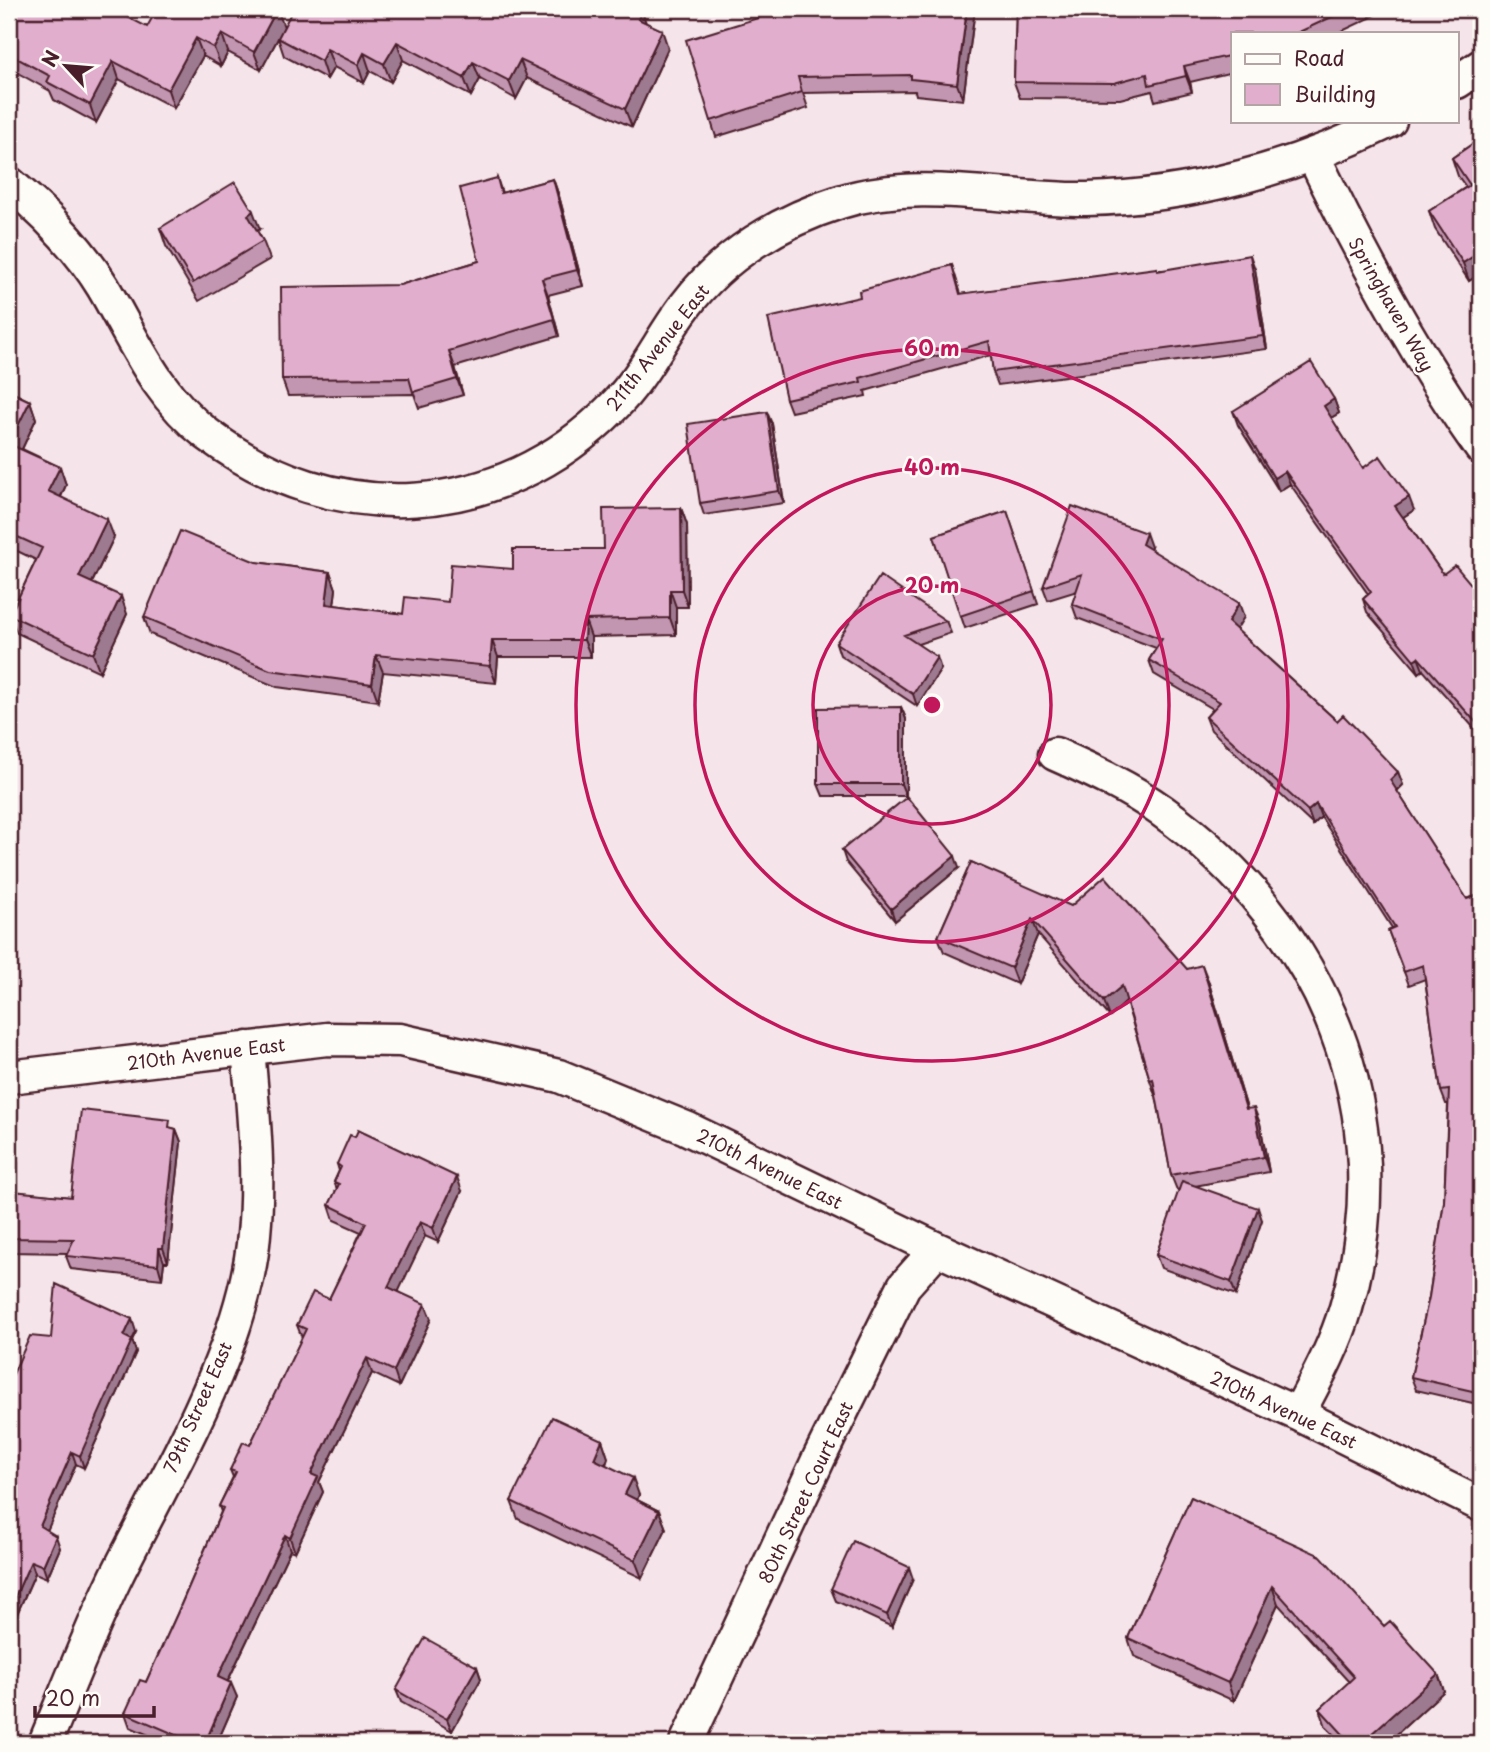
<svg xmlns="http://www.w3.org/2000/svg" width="1490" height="1752" viewBox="0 0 1490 1752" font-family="'Playpen Sans',sans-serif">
<rect width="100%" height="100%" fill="#f5e5ea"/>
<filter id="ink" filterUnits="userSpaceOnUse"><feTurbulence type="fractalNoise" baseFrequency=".0143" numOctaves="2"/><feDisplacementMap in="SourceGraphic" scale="14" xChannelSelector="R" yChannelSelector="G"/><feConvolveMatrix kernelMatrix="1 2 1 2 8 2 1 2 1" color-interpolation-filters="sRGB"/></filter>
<g filter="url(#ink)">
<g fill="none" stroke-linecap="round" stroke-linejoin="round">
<g stroke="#4a1f2b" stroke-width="37">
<path id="minor" d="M1457,82L1481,66
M1313,155C1362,257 1415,355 1481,448
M9,183C45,213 78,246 103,287C134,340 156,395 207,434C334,530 500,522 613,407C643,378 660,339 685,306C723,255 780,221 840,202C920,177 1006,200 1087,199C1191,197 1298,167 1390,121
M1055,754C1091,770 1130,788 1162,811C1323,926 1403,1114 1346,1308C1335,1346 1316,1380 1298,1414
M9,1077L327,1039L400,1040L559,1076L686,1128L937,1249L1298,1414L1481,1505
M45,1743C68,1688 90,1631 116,1577C166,1476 245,1347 254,1234C260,1172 253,1109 248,1048
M686,1743L819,1458L904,1286L937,1249"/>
</g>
<use href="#minor" stroke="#fdfcf7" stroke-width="32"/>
</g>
<path fill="#c296b0" stroke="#4a1f2b" stroke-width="2" d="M9,9L147,27H284L261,70L228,52L221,66L203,56L174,108L119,79L96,123L54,100L50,91L9,68Z
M787,9H975L963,100L916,95L915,91L803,93L808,108L716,137L711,121Z
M1016,9H1383L1370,18L1338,33H1233V72L1190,82L1192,92L1155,101L1152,91L1120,99L1020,98L1014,82Z
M646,23L668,48L632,127L527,78L516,99L480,79L471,96L403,60L391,82L370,71L364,83L334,67L327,79L284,56L278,38Z
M1481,138V273L1469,281L1435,229L1429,211L1466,187L1458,176L1452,158Z
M497,178L502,193L553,179L559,196L583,286L548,295L559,336L455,367L463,395L419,408L414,394L288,396L282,379L400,285L479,261Z
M160,228L260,229L257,231L263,241L270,259L199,301L166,246Z
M952,265L961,294L1158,270L1255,269L1267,349L998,385L993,372L991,355L865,391L866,396L791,412L786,399L860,297Z
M9,391L30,401L36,419L22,449L60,467L66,485L61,497L114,537L92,583L127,614L100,672L17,633L10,615L36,560L9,547Z
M1334,399L1339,413L1331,418L1363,468L1414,510L1403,517L1443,574L1481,596V736L1423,670L1419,673L1367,612L1363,599L1368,594L1290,484L1279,491L1238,425L1233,411Z
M772,424L784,503L704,515L700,503Z
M681,508L687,525L688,607H676V635L591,637V657H498L496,683L383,672L378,701L277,687L150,634L144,617L256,562L330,572L336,589L334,605L403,614L448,602L513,569L604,549Z
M1007,511L1038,604L965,628L934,536Z
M1151,547L1150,549L1244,617L1236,629L1337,721L1398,772L1403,785L1397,791L1467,899L1481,894V1405L1416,1390L1411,1377L1429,1297L1444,1202L1448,1104H1446L1441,1091L1425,979L1409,985L1388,930L1392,928L1321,817L1313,825L1211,730L1206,717L1213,709L1154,674L1149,660L1156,648L1077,618L1072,604L1077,591L1048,600L1043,587Z
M946,621L951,633L918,644L941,669L917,706L840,655L836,643Z
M901,707L906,719V796H823L818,784Z
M842,850L959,868L895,921L846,862Z
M971,862L1208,980L1247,1109L1260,1123L1269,1172L1195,1186L1262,1220L1236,1295L1161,1268L1156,1255L1180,1189L1177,1190L1171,1175L1156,1095H1155L1150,1080L1126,1002L1110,1017L1038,934L1017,984L944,952L938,937Z
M172,1128L176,1129L181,1142L168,1262H164L162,1279L71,1269L66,1256L67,1253L9,1252V1150H13L18,1164V1192L71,1197Z
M337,1164L462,1191L438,1242L425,1236L398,1291L431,1319L399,1386L372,1373L319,1482L323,1492L295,1552L290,1550L228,1681L237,1697L217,1743H167L130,1727L125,1713L146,1682L177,1614L221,1512L219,1506L233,1477L230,1470L250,1445L302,1338L297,1325L329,1299L361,1232L334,1220L329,1205L337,1189L334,1182L339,1171Z
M136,1332L132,1340L136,1352L84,1468L76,1464L47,1530L60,1548L47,1578L35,1573L9,1632L51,1338Z
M602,1440L608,1458L606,1465L639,1495L637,1500L659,1511L666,1529L642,1578L518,1519L511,1501Z
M1191,1497L1384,1626L1438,1674L1444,1691L1387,1743H1342L1326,1727L1320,1709L1349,1682L1278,1604L1234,1701L1134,1656L1128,1638Z
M913,1579L892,1627L836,1601L831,1589Z
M477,1667L481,1679L452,1731L401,1702L396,1690Z"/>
<path fill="#9e7a90" stroke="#4a1f2b" stroke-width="2" d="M277,9L284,27L261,70L254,52Z
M967,9H975L963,100L957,84Z
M1367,9H1383L1370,18Z
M642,11L648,29L638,19Z
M662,30L668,48L632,127L625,109Z
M222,34L228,52L221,66L214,48Z
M196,38L203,56L174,108L168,90Z
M397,42L403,60L391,82L384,64Z
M327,49L334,67L327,79L321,61Z
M364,53L370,71L364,83L358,65Z
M520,60L527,78L516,99L509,81Z
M113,61L119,79L96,123L90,105Z
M473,62L480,79L471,96L464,78Z
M1184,66L1190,82L1192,92L1186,76Z
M553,179L559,196L583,286L577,270Z
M253,211L260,229L254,233L248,215Z
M1481,251V273L1469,281L1463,263Z
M1250,255L1255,269L1267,349L1263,336Z
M542,279L548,295L559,336L554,319Z
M449,351L455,367L463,395L457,379Z
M1334,399L1339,413L1329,419L1324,406Z
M30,401L36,419L16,462L9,444Z
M767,412L772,424L784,503L779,491Z
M60,467L66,485L55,509L48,491Z
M1285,471L1290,484L1279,491L1274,478Z
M1409,497L1414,510L1400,519L1395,506Z
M681,508L687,525L688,607L682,590Z
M107,519L114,537L86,595L79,577Z
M1146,533L1151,547L1147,558L1142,544Z
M330,572L336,589L332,621L326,604Z
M670,590L676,607V635L670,618Z
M121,596L127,614L100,672L93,654Z
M1239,603L1244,617L1233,635L1228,622Z
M585,620L591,637V657L584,640Z
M492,640L498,657L496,683L490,666Z
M376,655L383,672L378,701L372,684Z
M937,657L941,669L917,706L913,694Z
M1418,657L1423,670L1419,673L1414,660Z
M901,707L906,719V796L901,784Z
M1398,772L1403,785L1395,793L1390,780Z
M1316,804L1321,817L1313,825L1308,811Z
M955,856L959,868L895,921L891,909Z
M1032,919L1038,934L1017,984L1011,968Z
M1202,965L1208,980L1252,1125L1246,1109Z
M1122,986L1127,1001L1110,1017L1104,1001Z
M1254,1108L1260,1123L1269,1172L1264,1157Z
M176,1129L181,1142L168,1262L163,1248Z
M13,1150L18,1164V1205L13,1191Z
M457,1177L462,1191L438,1242L433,1228Z
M1258,1208L1262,1220L1236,1295L1231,1282Z
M420,1222L425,1236L394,1301L388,1287Z
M159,1248L164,1262L162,1279L158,1265Z
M425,1304L431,1319L399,1386L394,1371Z
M132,1319L136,1332L132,1340L136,1352L84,1468L80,1456L124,1336Z
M367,1358L372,1373L319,1482L323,1492L295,1552L290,1538L311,1474Z
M602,1440L608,1458L600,1477L594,1459Z
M72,1452L76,1464L44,1538L40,1526Z
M633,1478L639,1495L631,1512L625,1494Z
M659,1511L666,1529L642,1578L635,1560Z
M285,1535L290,1550L223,1691L218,1677Z
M56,1536L60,1548L47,1578L43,1566Z
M31,1561L35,1573L9,1632V1610Z
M909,1567L913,1579L892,1627L887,1615Z
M1272,1586L1278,1604L1234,1701L1228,1683Z
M477,1667L481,1679L452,1731L447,1719Z
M1438,1674L1444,1691L1387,1743H1361Z
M231,1683L237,1697L217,1743H205Z"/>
<path fill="#e1afcd" stroke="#4a1f2b" stroke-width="2" d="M9,9H112L147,27L157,9H277L254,52L222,34L214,48L196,38L168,90L113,61L90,105L47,82L50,76L9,54Z
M293,9H636L642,11L638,19L662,30L625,109L520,60L509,81L473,62L464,78L397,42L384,64L364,53L358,65L327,49L321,61L278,38Z
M787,9H967L957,84L911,79V75L798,77L802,92L711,121L686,40Z
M1016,9H1349L1297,33H1233V55L1184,66L1186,76L1149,85L1147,74L1114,83L1014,82Z
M1481,138V251L1463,263L1429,211L1470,185L1452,158Z
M497,178L501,193L553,179L577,270L542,279L554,319L449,351L457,379L413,392L409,378L282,379L281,287L400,285L479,261L460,188Z
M235,182L253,211L248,215L263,241L193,283L160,228Z
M1250,255L1263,336L993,372L989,341L860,378L861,382L786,399L768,318L860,297L859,291L952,265L960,294L1157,268V271Z
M1311,362L1334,399L1324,406L1363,468L1380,456L1409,497L1395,506L1443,574L1455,565L1481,596V602L1478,604L1481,607V728L1418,657L1414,660L1363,599L1371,592L1285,471L1274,478L1233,411Z
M9,391L30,401L9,444L60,467L48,491L107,519L79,577L121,596L93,654L10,615L42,548L9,533Z
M767,412L779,491L700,503L688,424Z
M1072,506L1146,533L1142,544L1239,603L1228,622L1337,721L1343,715L1398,772L1390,780L1467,899L1481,894V1393L1411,1377L1429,1297L1444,1202L1449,1090L1441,1091L1423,965L1404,972L1388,930L1395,927L1316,804L1308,811L1206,717L1220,702L1149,660L1162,639L1072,604L1082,574L1043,587Z
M681,508L682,590H670V618L585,620L584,640H492L490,666L376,655L372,684L270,670L144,617L180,531L256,562L330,572L326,604L403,614L405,597L448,602L451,564L513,569V549H604L603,509Z
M1007,511L1034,591L960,616L934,536Z
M880,576L946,621L904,635L937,657L913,694L836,643Z
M901,707V784H818V708Z
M907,797L955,856L891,909L842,850Z
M971,862L1071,906L1105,876L1187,969L1202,965L1246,1109L1254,1108L1264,1157L1171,1175L1153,1079L1150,1080L1122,986L1104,1001L1032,919L1011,968L938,937Z
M81,1110L170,1120L169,1127L176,1129L163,1248H159L158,1265L66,1256L74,1239L9,1238V1150H13V1191L71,1197Z
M358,1130L457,1177L433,1228L420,1222L388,1287L425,1304L394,1371L367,1358L311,1474L318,1477L290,1538L285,1535L218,1677L231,1683L205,1743H195L125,1713L140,1680L146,1682L177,1614L223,1508L219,1506L236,1472L230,1470L243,1442L250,1445L306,1329L297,1325L313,1292L329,1299L366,1223L329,1205L339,1184L334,1182L341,1167L337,1164L350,1135L355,1137Z
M1182,1181L1258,1208L1231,1282L1156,1255Z
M56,1284L132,1319L124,1336L132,1340L80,1456L72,1452L40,1526L56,1536L43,1566L31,1561L9,1610V1383L30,1336L51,1338Z
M552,1417L602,1440L594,1459L633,1478L625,1494L659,1511L635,1560L511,1501Z
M1191,1497L1321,1556L1384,1626L1390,1621L1438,1674L1361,1743H1351L1320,1709L1354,1677L1272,1586L1228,1683L1128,1638Z
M853,1541L909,1567L887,1615L831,1589Z
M425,1638L477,1667L447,1719L396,1690Z"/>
</g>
<g fill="none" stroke="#c2185b" stroke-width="3.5">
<circle cx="932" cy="705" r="119"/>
<circle cx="932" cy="705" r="237"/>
<circle cx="932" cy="705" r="356"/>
</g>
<g text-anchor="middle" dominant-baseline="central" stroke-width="5" stroke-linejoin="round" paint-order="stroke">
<g font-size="18" fill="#4a1f2b" stroke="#fdfcf7">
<text transform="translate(1392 304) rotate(60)">Springhaven Way</text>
<text transform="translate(657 347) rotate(-52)">211th Avenue East</text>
<text transform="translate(206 1053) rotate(-7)">210th Avenue East</text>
<text transform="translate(770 1168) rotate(26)">210th Avenue East</text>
<text transform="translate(197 1407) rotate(-66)">79th Street East</text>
<text transform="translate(1284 1409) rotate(25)">210th Avenue East</text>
<text transform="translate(805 1492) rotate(-65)">80th Street Court East</text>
</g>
</g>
<circle cx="932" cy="705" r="10" fill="#c2185b" stroke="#fdfcf7" stroke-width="3.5"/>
<g font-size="21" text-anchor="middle" font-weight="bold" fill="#c2185b" stroke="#fdfcf7" stroke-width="5" stroke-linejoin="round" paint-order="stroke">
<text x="932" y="356">60 m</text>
<text x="932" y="475">40 m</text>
<text x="932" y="593">20 m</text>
</g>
<rect width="1490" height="1752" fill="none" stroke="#fdfcf7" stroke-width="35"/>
<rect x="18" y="18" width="1455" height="1717" fill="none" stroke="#4a1f2b" stroke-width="2.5" filter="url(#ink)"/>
<rect x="1231" y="32" width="228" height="91" fill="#fdfcf7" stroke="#b5a4a5" stroke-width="2"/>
<rect x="1245" y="54" width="35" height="10" fill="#fdfcf7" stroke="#b5a4a5" stroke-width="2"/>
<text x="1294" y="66" font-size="21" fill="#4a1f2b">Road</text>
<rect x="1245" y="84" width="35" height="21" fill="#e1afcd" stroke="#b5a4a5" stroke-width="2"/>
<text x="1294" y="102" font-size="21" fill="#4a1f2b">Building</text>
<g transform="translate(66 66) rotate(296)" stroke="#fdfcf7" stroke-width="5" paint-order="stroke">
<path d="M0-5L12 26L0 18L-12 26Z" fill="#4a1f2b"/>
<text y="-10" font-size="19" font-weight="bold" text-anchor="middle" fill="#4a1f2b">N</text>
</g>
<path d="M35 1706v10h119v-10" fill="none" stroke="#4a1f2b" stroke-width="3.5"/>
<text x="46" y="1706" font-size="21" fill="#4a1f2b" stroke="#fdfcf7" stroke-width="5" paint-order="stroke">20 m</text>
</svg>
